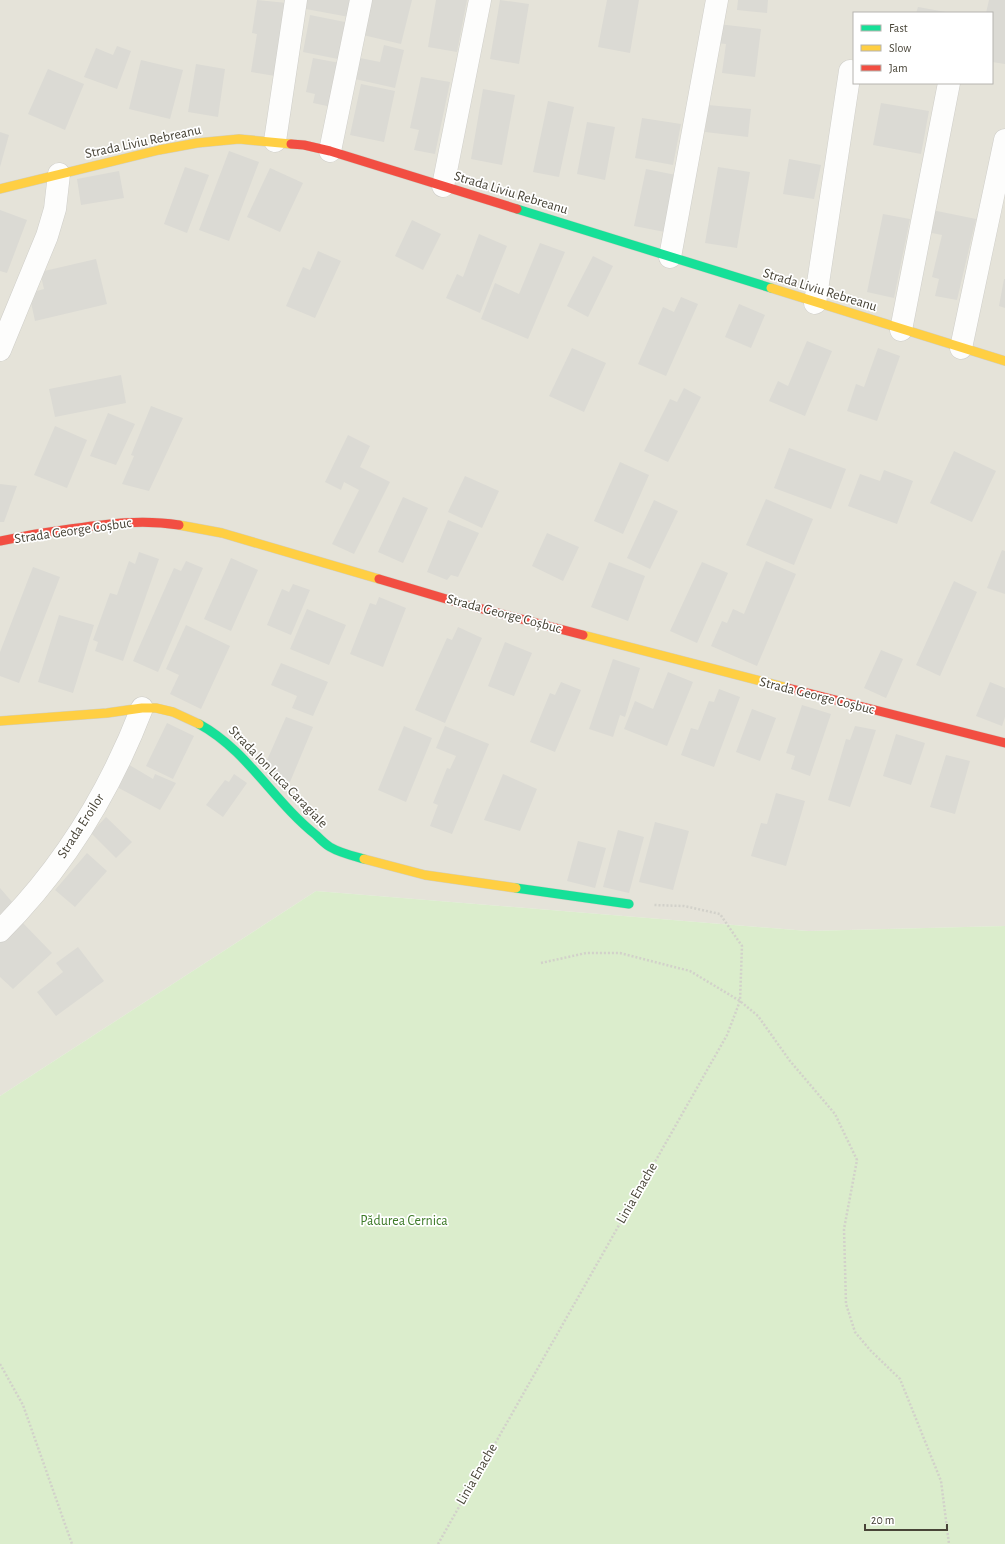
<svg xmlns="http://www.w3.org/2000/svg" width="1005" height="1544" viewBox="0 0 1005 1544" font-family="'Alegreya Sans',sans-serif">
<rect width="100%" height="100%" fill="#f1f1ec"/>
<path fill="#e5e3d9" fill-rule="evenodd" d="M0,0H1005V926L808,931L316,891L0,1096ZM854,13H992V83H854Z"/>
<path fill="#dbedcc" d="M316,891L808,931L1005,926V1544H0V1096Z"/>
<path fill="#dbdad4" d="M257,0L287,3L275,76L251,72L257,34L252,33Z
M307,0H352L349,17L306,9Z
M364,0H412L401,44L363,35Z
M436,0H467L457,52L428,47Z
M500,0L529,4L519,64L490,59Z
M607,0H639L630,53L598,47Z
M738,0H768L767,13L737,10Z
M989,0H1005V64L992,62V13H986Z
M918,7L946,12V13H916Z
M310,15L345,22L338,59L303,52Z
M718,24L761,29L755,77L722,73L726,44L716,43Z
M384,45L404,50L395,88L355,79L360,58L380,62Z
M117,46L131,51L117,89L84,77L96,48L113,55Z
M313,58L340,63L332,107L313,103L315,94L306,92Z
M141,60L183,70L170,119L129,109Z
M196,64L225,69L218,117L188,112Z
M48,69L84,84L65,130L28,114Z
M421,77L450,82L435,154L414,150L419,130L410,128Z
M361,84L395,91L384,142L350,135Z
M483,89L515,95L502,165L471,159Z
M548,101L574,107L559,177L533,172Z
M881,103L929,111L921,154L873,145Z
M708,105L751,109L748,137L705,132Z
M642,118L681,124L673,165L635,158Z
M587,122L615,127L605,180L577,174Z
M0,132L9,135L0,167Z
M229,151L259,162L229,241L199,230Z
M789,159L821,165L814,199L783,194Z
M185,167L209,175L187,233L164,224Z
M718,167L750,172L737,248L705,243Z
M270,168L303,183L280,232L247,217Z
M646,169L676,175L665,232L634,226Z
M119,171L124,198L81,205L77,179Z
M0,210L27,220L7,273L0,271Z
M932,210L976,219L957,300L935,296L939,279L932,277L942,235L927,232Z
M883,214L910,219L894,298L867,292Z
M412,220L441,234L423,270L395,256Z
M479,234L507,246L480,313L446,298L457,274L463,277Z
M540,243L565,252L528,339L481,319L495,283L519,294Z
M318,251L341,261L315,318L286,306L303,267L310,270Z
M593,256L613,266L588,317L567,306Z
M96,259L107,304L35,321L29,293L44,289L40,272Z
M1004,279H1005V308L999,306Z
M681,297L698,304L666,376L638,364L663,307L674,312Z
M739,304L765,315L751,348L725,337Z
M807,341L832,351L805,416L769,401L778,381L788,386Z
M572,348L606,363L584,412L549,396Z
M878,348L900,356L877,421L847,411L856,384L864,387Z
M121,375L126,403L55,417L49,389Z
M684,388L701,397L668,462L644,451L670,399L677,402Z
M151,406L183,418L149,491L122,484L134,456L131,455Z
M108,413L135,424L116,465L90,456Z
M55,426L87,440L67,488L34,475Z
M348,435L370,446L360,467L390,482L354,554L332,544L359,490L344,482L341,490L325,482Z
M789,448L846,469L831,509L774,488Z
M954,451L996,471L972,522L930,503Z
M620,462L649,475L623,534L594,521Z
M884,470L913,481L897,524L848,506L860,474L880,481Z
M465,476L499,491L482,528L448,512Z
M0,484L17,486L4,522H0Z
M403,497L428,508L403,563L378,552Z
M766,499L813,519L794,565L746,545Z
M654,500L678,511L650,569L627,558Z
M448,520L479,533L458,577L451,575L447,580L427,572Z
M547,533L579,547L563,581L532,566Z
M1002,550L1005,551V594L987,588Z
M139,552L159,559L123,661L95,651L98,642L93,640L110,593L117,595L129,561L135,564Z
M231,558L258,570L231,631L204,619Z
M186,561L203,568L158,672L133,661L174,568L181,571Z
M766,561L796,574L757,666L711,646L722,621L727,623L733,609L744,614Z
M609,562L645,576L628,621L591,607Z
M702,562L728,573L697,643L670,631Z
M33,567L60,577L19,683L0,676V652Z
M954,581L977,592L940,676L916,665Z
M293,584L310,590L291,635L267,625L282,589L289,592Z
M379,597L406,608L383,667L350,654L370,603L376,605Z
M307,609L346,625L329,665L290,649Z
M59,615L94,625L73,693L38,682Z
M186,625L230,646L201,709L170,694L179,675L166,669Z
M458,627L482,638L445,723L415,710L447,638L452,640Z
M505,642L532,653L514,696L488,686Z
M881,650L903,659L886,698L864,688Z
M613,659L640,668L625,717L620,715L613,737L589,729Z
M281,663L328,682L313,716L292,708L297,696L271,685Z
M668,672L693,682L667,746L624,729L635,701L653,709Z
M561,682L581,690L555,752L530,742L550,693L555,695Z
M990,682L1005,688V717L1002,726L976,716Z
M719,689L740,697L714,767L681,755L691,728L698,730L709,701L714,702Z
M802,705L831,714L810,776L791,769L795,756L786,753Z
M752,709L776,718L760,761L736,752Z
M286,717L313,727L290,782L264,767Z
M167,723L194,736L173,779L146,766Z
M404,726L432,738L406,802L378,790Z
M445,726L489,744L452,834L430,826L438,805L433,803L447,768L450,769L456,756L436,748Z
M855,726L876,730L850,807L828,800L846,739L850,740Z
M896,734L925,743L911,785L883,776Z
M946,755L970,761L955,814L930,807Z
M126,763L153,779L155,774L176,783L160,810L115,786Z
M234,774L247,783L223,817L206,805L225,780L229,782Z
M503,774L537,789L520,831L484,820Z
M776,793L805,801L786,866L751,856L761,823L767,824Z
M106,817L132,842L116,858L91,833Z
M655,822L689,831L673,890L639,882Z
M618,830L644,837L629,893L603,887Z
M578,841L606,848L595,888L567,881Z
M87,853L107,871L75,907L55,890Z
M0,888L13,903L0,914Z
M20,920L52,953L13,989L0,977V941Z
M78,947L104,981L56,1016L37,992L63,972L56,963Z"/>
<g fill="none" stroke-linecap="round" stroke-linejoin="round">
<g stroke="#cfcec9" stroke-width="23">
<path id="street" d="M275,141L296,0
M330,151L361,0
M443,186L480,0
M670,257L717,0
M815,303L850,71
M901,330L949,83
M961,348L1005,140
M0,350L47,236L55,209L59,174
M0,931C63,868 110,791 142,708"/>
</g>
<g stroke="#d1cfc3" stroke-width="10">
<path id="fast" d="M517,209L771,288
M199,724C247,750 274,802 316,835C320,839 325,844 330,847C340,853 353,856 364,859
M516,888L629,904"/>
</g>
<g stroke="#d1cfc3" stroke-width="10">
<path id="slow" d="M0,189L159,150L197,143L239,139L291,144
M771,288L1005,361
M179,525L222,533L379,579
M583,635L788,688
M0,721L107,713L142,708H156L173,712L199,724
M364,859L425,875L516,888"/>
</g>
<g stroke="#d1cfc3" stroke-width="10">
<path id="jam" d="M291,144L304,145L330,151L517,209
M0,541C23,536 46,532 70,529C107,524 141,519 179,525
M379,579L463,604L583,635
M788,688L1005,743"/>
</g>
<path stroke="#d2d1ca" stroke-width="2.5" stroke-dasharray="2 2" stroke-linecap="butt" d="M541,963L586,953H620L690,971L740,1001L758,1016L790,1061L835,1114L857,1160L844,1229L846,1304L855,1332L870,1350L900,1379L941,1481L949,1544
M0,1364L23,1405L72,1544
M438,1544L727,1035L740,1001L742,946L720,914L684,906L653,905"/>
<use href="#street" stroke="#fdfdfc" stroke-width="22"/>
<use href="#fast" stroke="#16e098" stroke-width="9"/>
<use href="#slow" stroke="#ffcf43" stroke-width="9"/>
<use href="#jam" stroke="#f24e42" stroke-width="9"/>
</g>
<g text-anchor="middle" dominant-baseline="central" stroke-width="3.5" stroke-linejoin="round" paint-order="stroke">
<g font-size="14" fill="#484437" stroke="#fff">
<text transform="translate(143 142) rotate(-12)">Strada Liviu Rebreanu</text>
<text transform="translate(511 193) rotate(17)">Strada Liviu Rebreanu</text>
<text transform="translate(820 290) rotate(17)">Strada Liviu Rebreanu</text>
<text transform="translate(73 531) rotate(-8)">Strada George Coșbuc</text>
<text transform="translate(504 614) rotate(15)">Strada George Coșbuc</text>
<text transform="translate(817 696) rotate(14)">Strada George Coșbuc</text>
<text transform="translate(278 777) rotate(46)">Strada Ion Luca Caragiale</text>
<text transform="translate(81 826) rotate(-57)">Strada Eroilor</text>
<text transform="translate(637 1193) rotate(-60)">Linia Enache</text>
<text transform="translate(477 1474) rotate(-60)">Linia Enache</text>
</g>
<g font-size="14" fill="#3e7b29" stroke="#fff">
<text x="404" y="1221">Pădurea Cernica</text>
</g>
</g>
<rect x="853" y="12" width="140" height="72" fill="#ffffff" stroke="#b6b4af"/>
<rect x="861" y="25" width="20" height="6" fill="#16e098" stroke="#b6b4af"/>
<text x="889" y="32" font-size="12" fill="#484437">Fast</text>
<rect x="861" y="45" width="20" height="6" fill="#ffcf43" stroke="#b6b4af"/>
<text x="889" y="52" font-size="12" fill="#484437">Slow</text>
<rect x="861" y="65" width="20" height="6" fill="#f24e42" stroke="#b6b4af"/>
<text x="889" y="72" font-size="12" fill="#484437">Jam</text>
<path d="M865 1524v6h82v-6" fill="none" stroke="#484437" stroke-width="2"/>
<text x="871" y="1524" font-size="12" fill="#484437" stroke="#ffffff" stroke-width="3" paint-order="stroke">20 m</text>
</svg>
